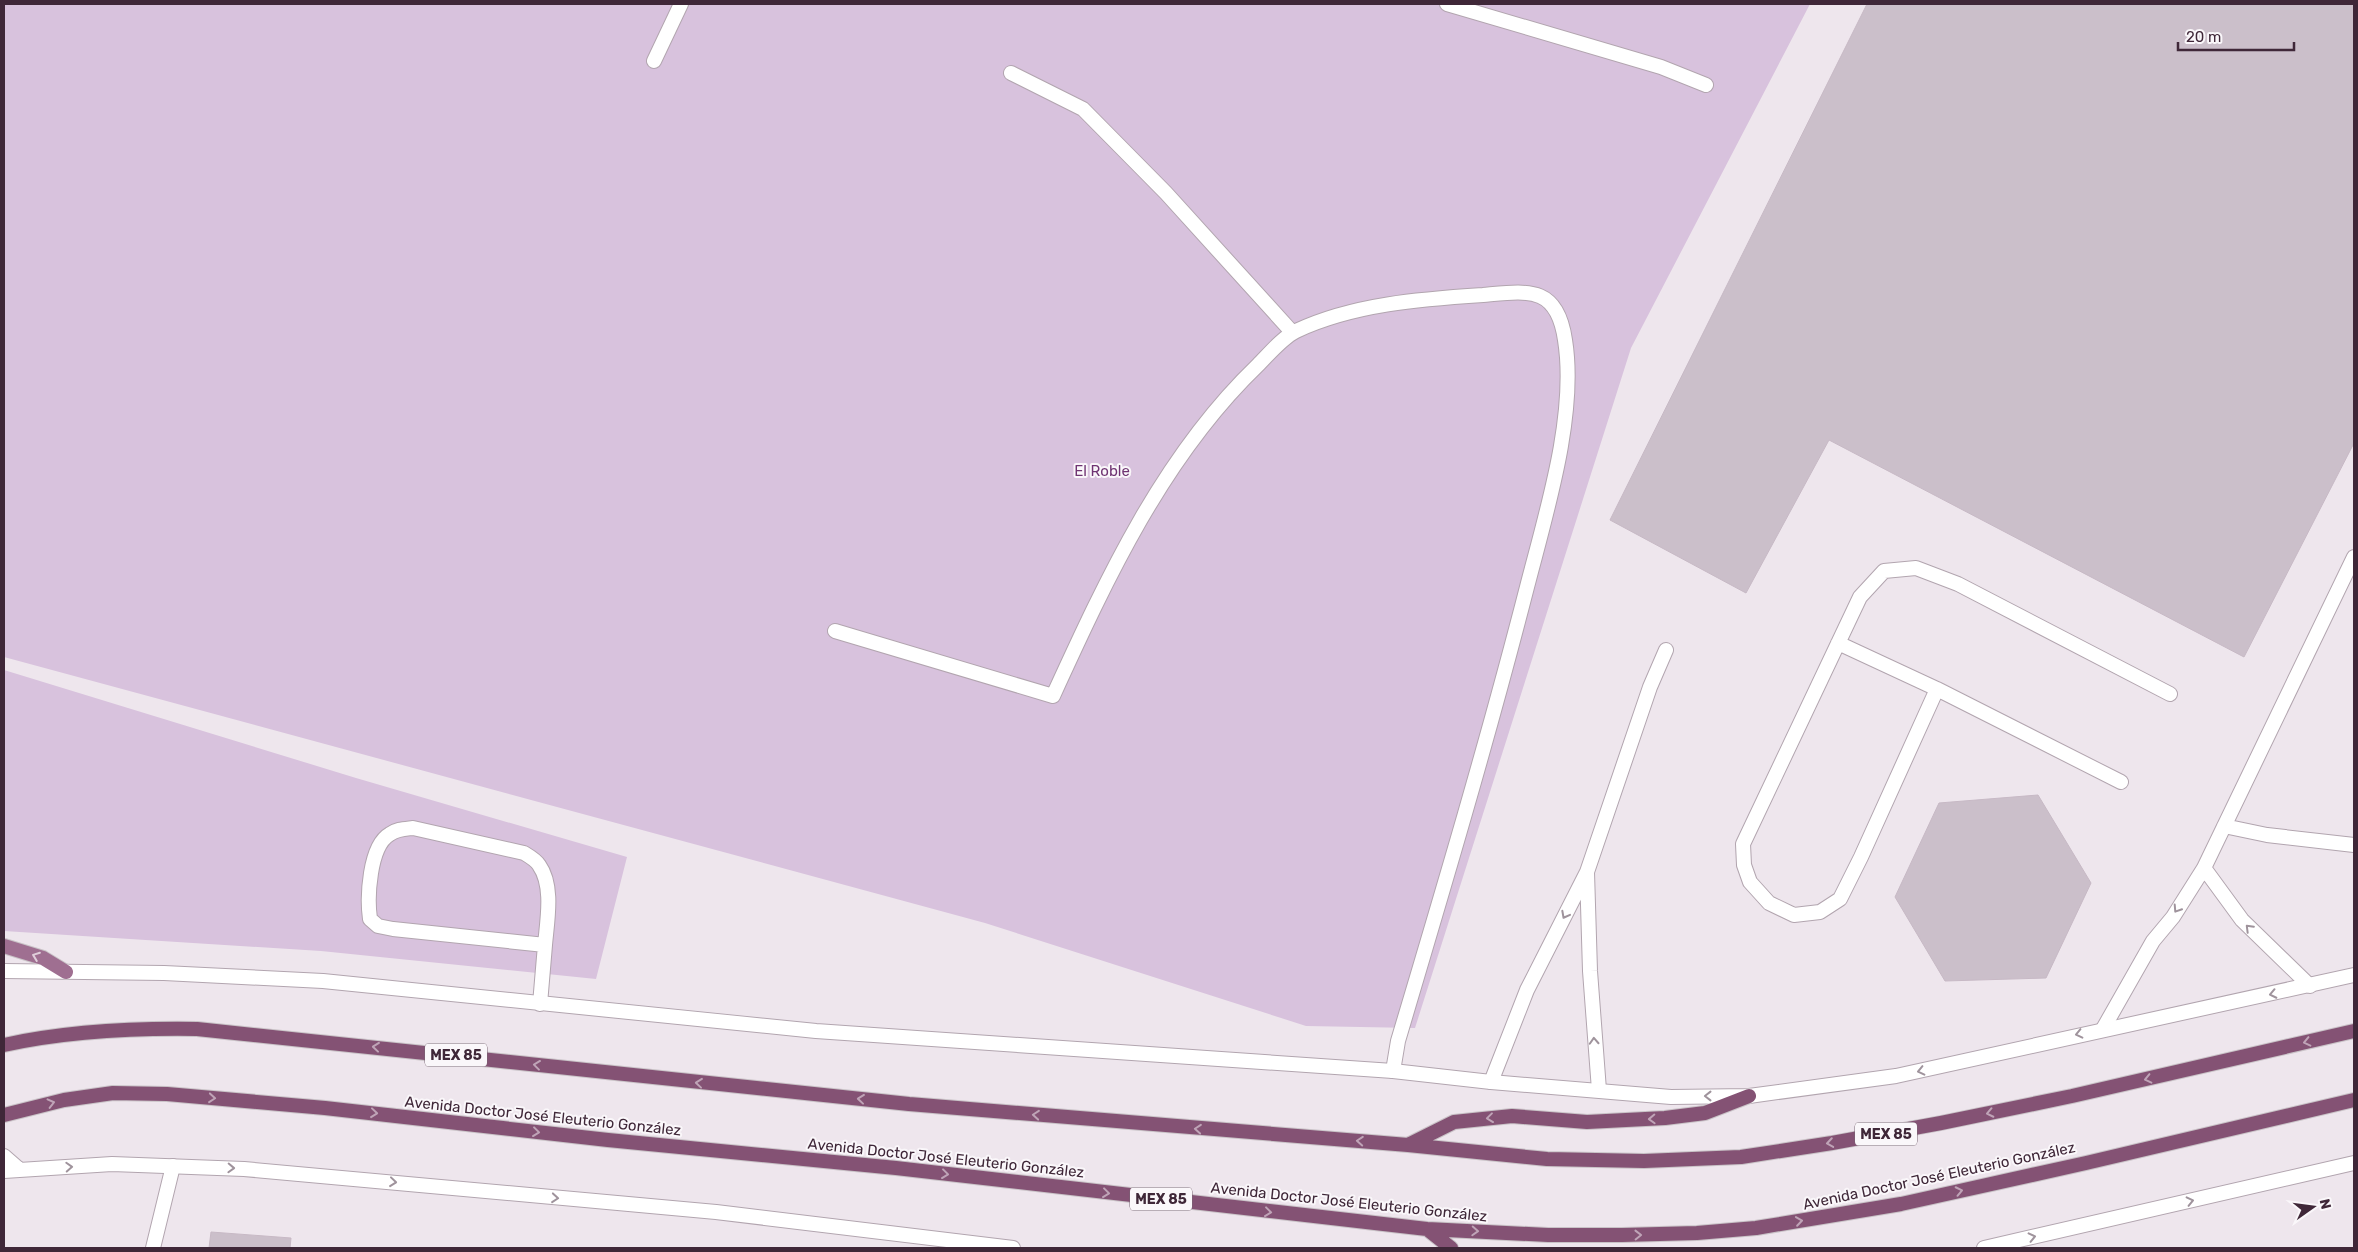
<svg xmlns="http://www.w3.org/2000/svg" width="2358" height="1252" viewBox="0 0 2358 1252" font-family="Rubik,sans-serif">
<rect width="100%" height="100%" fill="#eee6ed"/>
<path fill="#d8c2dd" d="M4,4H1810L1631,348L1415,1028L1306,1026L985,923L4,657Z
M4,670L356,778L627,857L596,979L321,951L4,931Z"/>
<path fill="#cbbfca" stroke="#c7b9c5" d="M1867,4H2354V443L2244,657L1829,440L1746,593L1610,520Z
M2038,795L2091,883L2046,978L1945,981L1895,897L1939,803Z
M211,1232L291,1238L290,1248H209Z"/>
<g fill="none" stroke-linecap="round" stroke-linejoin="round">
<g stroke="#b2a5af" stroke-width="16">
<path id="service" d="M1447,4L1661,67L1706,85
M654,61L681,4
M1011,73L1083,109L1166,193L1292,332
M835,631L1053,696C1107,578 1163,456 1258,365C1269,354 1282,338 1296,331C1353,304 1422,299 1483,295C1528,291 1557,285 1565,340C1577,415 1546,513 1527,587C1488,739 1443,890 1398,1041L1393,1071
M1838,643L1937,689L2121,782
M1937,689L1861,857L1840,899L1820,912L1794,915L1769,903L1750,882L1744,865L1743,844L1860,597L1884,571L1916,568L1958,584L2170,694
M2224,826L2267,835L2354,845
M413,828L524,853C529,856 536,860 539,865C554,886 547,921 545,945L393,929L378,926L370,919C367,898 369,846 390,834C397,829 404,829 413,828Z
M2204,868L2242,920L2310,986
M1587,872L1590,971L1599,1090
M540,1004L545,945
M2103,1029L2153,941L2173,917L2204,868L2354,557
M1491,1082L1527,990L1587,872L1650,687L1666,650
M153,1248L173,1166"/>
</g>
<g stroke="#b2a5af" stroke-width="16">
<path id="tertiary" d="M4,971L164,973L323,981L816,1031L1393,1071L1491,1082L1671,1097L1749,1096L1896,1076L2354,975
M4,1156L20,1170
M4,1171L112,1164L244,1169L716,1212L1013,1248
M1984,1248L2354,1163"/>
</g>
<g stroke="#c9c3c7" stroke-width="16">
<path id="primary" d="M4,946L43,958L66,972"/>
</g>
<g stroke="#c9c3c7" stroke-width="16">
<path id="trunk" d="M4,1045C68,1031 132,1028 197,1029L909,1104L1408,1145L1547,1159L1644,1161L1741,1157L1832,1143L1941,1123L2072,1096L2354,1031
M4,1115L64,1100L113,1093L167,1094L325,1108L608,1140L896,1168L1427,1229L1548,1235H1622L1697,1233L1756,1228L1901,1204L2086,1163L2354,1100
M1408,1145L1454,1122L1512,1116L1587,1122L1665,1118L1705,1113L1749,1096
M1427,1229L1451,1248"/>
</g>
<use href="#service" stroke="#fff" stroke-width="14"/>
<use href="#tertiary" stroke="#fff" stroke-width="14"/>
<use href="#primary" stroke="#9f6f91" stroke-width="14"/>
<use href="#trunk" stroke="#845274" stroke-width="14"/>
</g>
<defs><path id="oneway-chevron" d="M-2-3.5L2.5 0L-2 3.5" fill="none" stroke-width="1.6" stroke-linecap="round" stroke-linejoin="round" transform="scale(1.25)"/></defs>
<g stroke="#9f939c">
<use href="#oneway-chevron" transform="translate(2177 909) rotate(123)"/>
<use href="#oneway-chevron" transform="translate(1565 915) rotate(118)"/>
<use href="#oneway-chevron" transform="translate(2249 928) rotate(-135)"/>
<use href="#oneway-chevron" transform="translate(2273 994) rotate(168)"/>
<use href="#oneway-chevron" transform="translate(2079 1034) rotate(167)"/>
<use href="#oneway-chevron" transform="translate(1594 1041) rotate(-93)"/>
<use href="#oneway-chevron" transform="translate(1921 1071) rotate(167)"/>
<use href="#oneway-chevron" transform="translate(1708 1096) rotate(180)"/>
<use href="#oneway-chevron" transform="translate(69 1167) rotate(-3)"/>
<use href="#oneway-chevron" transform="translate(231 1168) rotate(2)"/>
<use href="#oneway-chevron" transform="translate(393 1182) rotate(6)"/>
<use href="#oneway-chevron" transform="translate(555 1198) rotate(5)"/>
<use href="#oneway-chevron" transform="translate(2190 1201) rotate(-13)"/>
<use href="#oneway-chevron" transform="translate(2032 1237) rotate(-13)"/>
</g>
<use stroke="#dfceda" href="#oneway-chevron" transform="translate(36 956) rotate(-159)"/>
<g stroke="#bfa4b7">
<use href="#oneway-chevron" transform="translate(2307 1042) rotate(167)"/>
<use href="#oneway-chevron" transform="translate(376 1047) rotate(-174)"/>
<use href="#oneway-chevron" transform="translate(537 1065) rotate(-173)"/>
<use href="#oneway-chevron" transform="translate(2148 1079) rotate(167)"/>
<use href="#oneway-chevron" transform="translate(699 1083) rotate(-174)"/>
<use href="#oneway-chevron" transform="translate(212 1098) rotate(5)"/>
<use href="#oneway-chevron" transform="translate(861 1099) rotate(-174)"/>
<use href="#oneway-chevron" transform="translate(51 1103) rotate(-14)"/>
<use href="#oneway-chevron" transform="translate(374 1113) rotate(6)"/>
<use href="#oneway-chevron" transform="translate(1990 1113) rotate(168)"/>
<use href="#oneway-chevron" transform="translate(1036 1115) rotate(-175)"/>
<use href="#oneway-chevron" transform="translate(1490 1118) rotate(173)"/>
<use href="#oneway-chevron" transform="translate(1652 1119) rotate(178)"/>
<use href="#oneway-chevron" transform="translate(1198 1129) rotate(-175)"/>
<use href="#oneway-chevron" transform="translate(536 1132) rotate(7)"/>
<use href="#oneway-chevron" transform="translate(1360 1141) rotate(-176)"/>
<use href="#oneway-chevron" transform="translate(1830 1143) rotate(171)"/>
<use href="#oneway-chevron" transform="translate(945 1174) rotate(7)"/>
<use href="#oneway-chevron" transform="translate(1959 1191) rotate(-12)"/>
<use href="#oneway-chevron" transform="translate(1106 1193) rotate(7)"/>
<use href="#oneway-chevron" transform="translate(1268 1212) rotate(7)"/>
<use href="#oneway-chevron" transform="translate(1799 1221) rotate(-8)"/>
<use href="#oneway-chevron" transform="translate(1475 1231) rotate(3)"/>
<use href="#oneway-chevron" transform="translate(1638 1235) rotate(-1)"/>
</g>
<g text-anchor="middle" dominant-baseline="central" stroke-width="4" stroke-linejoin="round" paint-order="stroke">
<g fill="#faf7fa" stroke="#776572" stroke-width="1">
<rect x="425" y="1043.5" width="62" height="23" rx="4"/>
<rect x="1855" y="1122.5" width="62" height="23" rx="4"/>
<rect x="1130" y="1187.5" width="62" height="23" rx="4"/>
</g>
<g font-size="14" font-weight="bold" fill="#3f2738">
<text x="456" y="1055">MEX 85</text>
<text x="1886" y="1134">MEX 85</text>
<text x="1161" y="1199">MEX 85</text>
</g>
<g font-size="15" fill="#6f3472" stroke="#faf7fa">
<text x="1102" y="471">El Roble</text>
</g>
<g font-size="15" fill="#3f2738" stroke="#faf7fa">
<text transform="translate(543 1116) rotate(6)">Avenida Doctor José Eleuterio González</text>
<text transform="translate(946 1158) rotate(6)">Avenida Doctor José Eleuterio González</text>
<text transform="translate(1939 1176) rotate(-12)">Avenida Doctor José Eleuterio González</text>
<text transform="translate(1349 1202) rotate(6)">Avenida Doctor José Eleuterio González</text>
</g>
</g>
<rect width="2358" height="1252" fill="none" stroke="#3f2738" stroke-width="10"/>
<g transform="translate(2313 1207) rotate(76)" stroke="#faf7fa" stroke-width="4" paint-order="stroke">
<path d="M0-4L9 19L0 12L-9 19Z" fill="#3f2738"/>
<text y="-8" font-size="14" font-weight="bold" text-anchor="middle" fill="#3f2738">N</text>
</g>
<path d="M2178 42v8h116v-8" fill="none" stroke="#3f2738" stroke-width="2.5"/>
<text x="2186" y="42" font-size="15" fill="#3f2738" stroke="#faf7fa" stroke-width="4" paint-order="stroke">20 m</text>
</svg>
